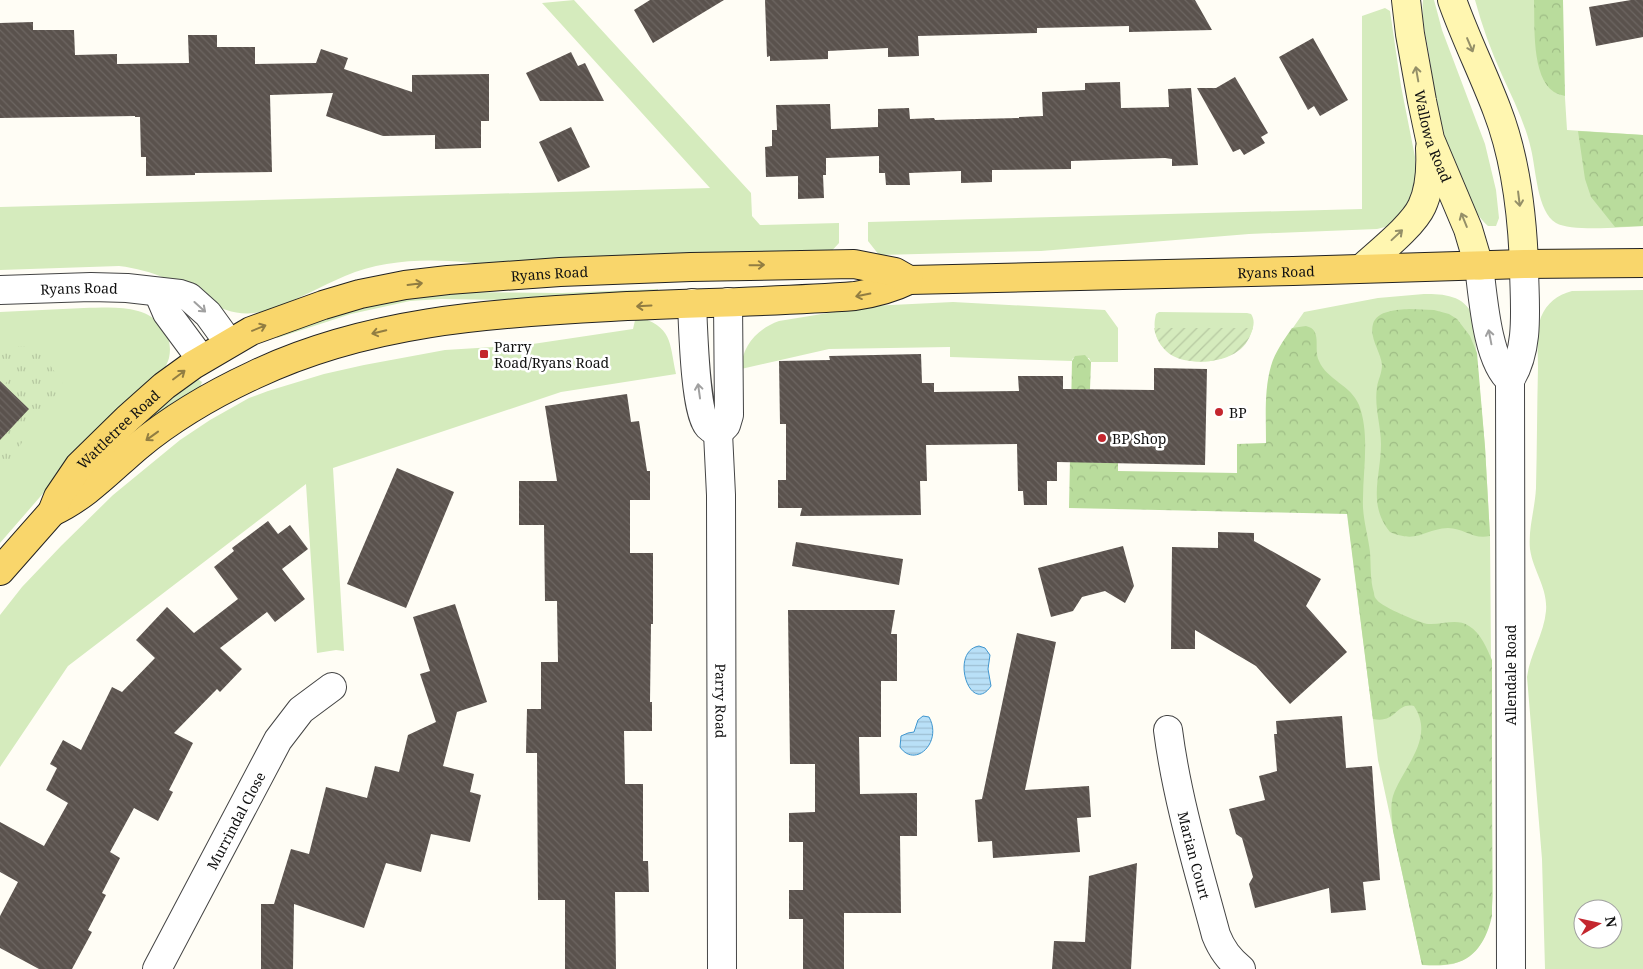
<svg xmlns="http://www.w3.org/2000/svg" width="1643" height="969" viewBox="0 0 1643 969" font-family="'Noto Serif',serif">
<defs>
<pattern id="forest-crowns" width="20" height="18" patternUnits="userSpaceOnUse" patternTransform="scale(1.25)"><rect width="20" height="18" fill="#b9dc9c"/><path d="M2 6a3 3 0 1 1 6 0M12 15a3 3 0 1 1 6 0" fill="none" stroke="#9ebc85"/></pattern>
<pattern id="park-tufts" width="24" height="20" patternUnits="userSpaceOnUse" patternTransform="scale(1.25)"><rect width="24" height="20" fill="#d5ebbd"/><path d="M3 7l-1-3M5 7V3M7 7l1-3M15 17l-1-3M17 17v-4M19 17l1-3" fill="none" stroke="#b6c8a1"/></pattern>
<pattern id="garden-furrows" width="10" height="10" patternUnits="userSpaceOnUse" patternTransform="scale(1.25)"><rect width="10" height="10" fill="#d5ebbd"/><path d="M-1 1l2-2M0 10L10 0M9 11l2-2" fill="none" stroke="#b6c8a1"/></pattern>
<pattern id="water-rules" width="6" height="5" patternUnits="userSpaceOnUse" patternTransform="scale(1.25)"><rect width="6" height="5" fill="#b9e0f7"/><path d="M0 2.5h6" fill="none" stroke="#9ebfd3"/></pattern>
<pattern id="building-back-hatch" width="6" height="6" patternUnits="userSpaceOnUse" patternTransform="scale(1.25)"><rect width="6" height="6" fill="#5a524d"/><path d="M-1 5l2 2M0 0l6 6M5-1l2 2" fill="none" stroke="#6d6662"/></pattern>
</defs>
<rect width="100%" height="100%" fill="#fffdf5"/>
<path fill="#d5ebbd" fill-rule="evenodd" d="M574,0L751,193L752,216L760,225L839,223V243L827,256L503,267C452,259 394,255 345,276C321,286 299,299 275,308C228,325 207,298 167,279C151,272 136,268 119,266L0,270V207L710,188L542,3Z
M1423,0H1434L1442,30L1485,144L1496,190L1499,218L1496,226H1488C1451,191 1436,103 1429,54C1426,36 1421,18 1423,0Z
M1475,0H1563V66L1567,130L1643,135V226C1623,227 1572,232 1556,223C1537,212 1536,169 1531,149C1525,123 1513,99 1502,75C1491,51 1482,26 1475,0Z
M1385,8L1390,11L1401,86L1415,157L1416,179L1409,204L1389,226L1377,229L1249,234L1041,251L879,255L868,241V222L1362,209V16Z
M658,289V295L511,300L441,299L410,301L351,314L277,338L275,333L371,302L448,292L562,293Z
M1643,290V969H1545L1542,859L1527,677C1530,654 1544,634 1546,611C1548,588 1533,571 1530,549C1528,529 1535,509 1536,488C1537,448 1537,407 1538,367C1538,352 1536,331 1541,317C1547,303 1557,295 1572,291ZM1583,909H1613V939H1583Z
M1424,294C1444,294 1464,295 1473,316L1485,447L1490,536L1493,896C1491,925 1485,955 1453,964C1443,966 1431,965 1422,965L1378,760L1332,389L1281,345L1304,312L1378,298Z
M953,302L1105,310L1118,328V362H1091L1089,358H1073L1072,361L950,357V347L829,349L741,369C742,346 757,329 779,321L871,306Z
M84,308C101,308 121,306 138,311C159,317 174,335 169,358C168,362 165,367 163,372L66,467L0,543V312Z
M1159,312L1247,313L1251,314C1255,320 1254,326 1251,333C1234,377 1142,370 1156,314Z
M636,316C673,327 669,341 676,374L561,392L333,468L344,651L336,650L317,653L306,484L68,666L0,767V615L22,587L61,546L113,495L180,440L210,420L249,398L268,391L324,374L364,365L445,350L526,345L633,329Z
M196,378L202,382L199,390L101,456L127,432Z"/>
<path fill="url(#forest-crowns)" d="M1534,0H1563L1565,96C1562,95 1557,94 1554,92C1531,77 1535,24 1534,0Z
M1578,131L1643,135V226L1615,227L1591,197L1585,179Z
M1409,309L1434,310L1449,314L1457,319L1470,336L1477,353L1485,447L1490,536C1473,540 1464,528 1448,528C1424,529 1418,544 1390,532C1367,504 1381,476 1381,444C1381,425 1374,407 1377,387C1378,380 1382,373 1382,365C1381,352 1369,338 1373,324C1377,310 1398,310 1409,309Z
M1306,326C1323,330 1313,348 1319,361C1327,380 1351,385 1359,405C1370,434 1363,469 1363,499C1362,517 1368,534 1370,552C1371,565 1370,580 1374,593C1374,596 1375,598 1377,600C1382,607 1420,623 1428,624C1442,625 1457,618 1469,626C1481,633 1487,649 1492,660V916C1487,939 1475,961 1450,964C1441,966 1431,965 1422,965L1393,831C1392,820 1390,806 1393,796C1402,768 1436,739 1414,706C1396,702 1396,724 1373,719L1347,514L1069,508L1072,361L1075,356L1085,355L1091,362L1090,389H1086L1085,462L1118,463V471L1237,473V444L1266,443C1266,418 1264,390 1271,366C1275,352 1284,340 1292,328Z"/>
<path fill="url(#park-tufts)" d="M37,346L63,384L0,474V440L29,409L4,385L12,376L0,365V347Z"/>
<path fill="url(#garden-furrows)" d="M1154,328H1253C1250,337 1246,346 1238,351C1223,363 1190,365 1173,356C1163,351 1156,339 1154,328Z"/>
<path fill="url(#water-rules)" stroke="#3f96cf" d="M979,646L985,648L990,655L988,669L991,686C970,717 949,651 979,646Z
M923,716L929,717C943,742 915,769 900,747L901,736L908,733L914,732L918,720Z"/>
<path fill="url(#building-back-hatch)" d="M650,0H724L653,43L634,10Z
M765,0H1195L1212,30L1129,32V26L1037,28V33L918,36L919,56L888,57V48L828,51V59L770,61V56L767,57Z
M1631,0H1643V37L1596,46L1589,7Z
M33,22V30H74L75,55L117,54V64L189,63L188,35H217V47H255V64L316,63L321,49L348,58L344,69L412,92V75L489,74V121H481V148L435,149V135L383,136L326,116L333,93L270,95L272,172L195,173V175L146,176V157H141L140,117H135V116L0,118V23Z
M1313,38L1348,100L1320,116L1314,106L1308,110L1279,57Z
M571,52L578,66L585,63L604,101H540L526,73Z
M1235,77L1268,133L1261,137L1265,143L1244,155L1240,149L1233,152L1197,88H1216Z
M1120,82L1121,108L1169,107L1168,89L1191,88L1198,165L1172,166V159L1165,158L1071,161V169L992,170V182L961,183V171L909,173L910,185H886L885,173H879V156L826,158V175H823L824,198L798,199V176L766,177L765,147L772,146V130H777L776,105L830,104L831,129L878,127V109L909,108L910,119L934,118L935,120L1019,118V117L1043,116L1042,92L1085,90V83Z
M571,127L590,167L558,182L539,142Z
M921,354L922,383H934V392L1019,391L1018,376H1063V389L1154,390V368L1207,369L1205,465L1057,462V481H1047V505H1024L1023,491H1018L1017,444L926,445L927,481H920L921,515L800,516L802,508H778V480H786V424H780L779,361L830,360L829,356Z
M0,381L29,409L0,440Z
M627,394L631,422L639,421L647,471H650V500H630V553H653V624H651L650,702H652V731H624L625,784H643V861H648L649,892H615L616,969H565V900H538L537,753H526L527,709H541V662H558L557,601H545L544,525H519V481H557L545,406Z
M397,468L454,492L406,608L347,584Z
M268,521L278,534L290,525L308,549L282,569L305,599L275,622L267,612L220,648L242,669L220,692L217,689L174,733L193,743L169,790L173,792L158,821L134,808L110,852L120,858L102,893L106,895L88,930L92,932L72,969H39L0,948V916L18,882L0,872V822L44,846L68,803L46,790L57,768L50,764L63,740L81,750L112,687L122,692L155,658L136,640L167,607L194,633L238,599L214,567L234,551L232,548Z
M1218,532L1254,533V541L1321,579L1306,606L1347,652L1290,704L1256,666L1195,630V649H1171L1172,547L1218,548Z
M796,542L903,559L899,585L792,566Z
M1123,546L1134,586L1125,603L1105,591L1082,597L1073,611L1051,617L1038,568Z
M455,604L487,702L457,712L443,766L474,774L470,792L481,795L470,842L431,834L421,872L386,863L364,928L294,904L293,969H261V904H274L291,849L309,854L326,787L367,798L375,766L399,772L408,735L436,722L420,674L430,671L413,617Z
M788,610H895L891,634H897V681H881V737H859L860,794L917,793V836H900L901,913H844V969H803V919H789V890H803V842H789V813L815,812V764H790Z
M1017,633L1056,642L1025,790L1089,786L1091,817L1077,818L1080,852L993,858L992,841L978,842L975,800L982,799Z
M1342,716L1346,768L1372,766L1380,880L1363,882L1366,910L1331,913L1329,888L1255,908L1249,884L1253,877L1242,838L1236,834L1229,809L1265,800L1259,776L1277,771L1274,734H1277L1276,721Z
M1137,863L1131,969H1052L1054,941L1085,942L1089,876Z"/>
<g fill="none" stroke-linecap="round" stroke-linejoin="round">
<g stroke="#444" stroke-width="30">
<g id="minor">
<path d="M692,303C693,325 695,413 708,426C711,429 715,431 718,433"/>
<path id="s1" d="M718,433L721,495L722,969"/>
<path d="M718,433L726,425L729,415L728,302"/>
<path id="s2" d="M1168,730C1177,800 1198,868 1216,935C1222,950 1229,959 1241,969"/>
<path id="s3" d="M157,969L278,740L301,710L332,687"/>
</g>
</g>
<g stroke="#444" stroke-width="30">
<g id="tertiary">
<path d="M1479,266C1483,296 1487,361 1510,380"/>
<path id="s4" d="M0,290L91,287L127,288L180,294L189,297L208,314L229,343"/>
<path d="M158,292L167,313L201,359"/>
<path d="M1511,969L1510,380C1531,347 1524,302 1524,264"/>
</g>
</g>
<g stroke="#333" stroke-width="30">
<g id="secondary">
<path id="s5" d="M1406,0L1410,34L1422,101L1430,139L1468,229L1479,266"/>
<path d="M1452,0C1465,37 1483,73 1497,110C1516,159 1522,212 1524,264"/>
<path d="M1362,268C1378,253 1413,226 1422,206C1430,189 1431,167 1430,148"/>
</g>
</g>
<g stroke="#222" stroke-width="30">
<g id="primary">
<path id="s6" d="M52,512C85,497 110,470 137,447C172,418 213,394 254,375C365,322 489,313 610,307C692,303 773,302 855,296C874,293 891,289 909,280L1293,271L1524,264L1643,263"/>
<path id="s7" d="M0,571L52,512L58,497L79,466L127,419L164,386L193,365L251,331L323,305L360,294L405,285L448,280L560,272L691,267L854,264L895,272L909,280"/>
</g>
</g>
<use href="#minor" stroke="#fff" stroke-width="28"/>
<use href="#tertiary" stroke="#fff" stroke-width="28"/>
<use href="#secondary" stroke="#fff6b0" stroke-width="28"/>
<use href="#primary" stroke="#f9d66b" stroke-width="28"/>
</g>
<defs><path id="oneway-shaft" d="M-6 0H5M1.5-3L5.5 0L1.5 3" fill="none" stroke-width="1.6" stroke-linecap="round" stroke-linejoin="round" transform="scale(1.25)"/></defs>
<g stroke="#948f68">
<use href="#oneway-shaft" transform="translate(1470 45) rotate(67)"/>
<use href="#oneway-shaft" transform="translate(1417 74) rotate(-100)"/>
<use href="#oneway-shaft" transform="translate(1519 199) rotate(83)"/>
<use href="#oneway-shaft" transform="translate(1464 220) rotate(-112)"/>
<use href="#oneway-shaft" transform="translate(1397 235) rotate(-43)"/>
</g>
<g stroke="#917d42">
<use href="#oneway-shaft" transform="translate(757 265) rotate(-1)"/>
<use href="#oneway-shaft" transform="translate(415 284) rotate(-7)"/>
<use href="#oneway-shaft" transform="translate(863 295) rotate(169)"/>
<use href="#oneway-shaft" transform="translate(644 306) rotate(177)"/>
<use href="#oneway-shaft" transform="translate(259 328) rotate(-22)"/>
<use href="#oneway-shaft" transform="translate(379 332) rotate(166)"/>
<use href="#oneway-shaft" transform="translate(179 375) rotate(-37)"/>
<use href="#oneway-shaft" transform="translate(152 436) rotate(144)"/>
</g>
<g stroke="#a0a0a0">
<use href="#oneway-shaft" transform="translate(200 307) rotate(42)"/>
<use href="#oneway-shaft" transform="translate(1490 337) rotate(-101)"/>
<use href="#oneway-shaft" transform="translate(699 391) rotate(-98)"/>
</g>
<g fill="#c4262e" stroke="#fff" stroke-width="2">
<rect x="479" y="349" width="10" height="10" rx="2.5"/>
<circle cx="1219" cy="412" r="5"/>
<circle cx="1102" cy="438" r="5"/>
</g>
<g text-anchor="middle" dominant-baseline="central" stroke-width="5" stroke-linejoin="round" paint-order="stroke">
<g font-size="14" fill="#111" stroke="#fff">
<text stroke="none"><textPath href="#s5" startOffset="139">Wallowa Road</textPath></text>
<text stroke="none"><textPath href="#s6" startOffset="1279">Ryans Road</textPath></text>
<text stroke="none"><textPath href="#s7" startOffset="658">Ryans Road</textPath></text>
<text stroke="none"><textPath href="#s4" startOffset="79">Ryans Road</textPath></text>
<text stroke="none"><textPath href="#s7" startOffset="186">Wattletree Road</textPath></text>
<text transform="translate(1510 675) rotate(-90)">Allendale Road</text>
<text stroke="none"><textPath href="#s1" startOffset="268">Parry Road</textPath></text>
<text stroke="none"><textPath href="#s3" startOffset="168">Murrindal Close</textPath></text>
<text stroke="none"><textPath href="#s2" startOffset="128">Marian Court</textPath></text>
</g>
<g font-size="14" fill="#111" stroke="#fff" text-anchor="start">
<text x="494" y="346">Parry<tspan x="494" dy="16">Road/Ryans Road</tspan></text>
<text x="1229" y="412">BP</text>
<text x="1112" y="438">BP Shop</text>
</g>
</g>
<g transform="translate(1598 924) rotate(81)"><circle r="24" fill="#ffffff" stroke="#a0a0a0"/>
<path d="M0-4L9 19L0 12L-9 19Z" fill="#c4262e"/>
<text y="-8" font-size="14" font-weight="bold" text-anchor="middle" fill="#111111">N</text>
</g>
</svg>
